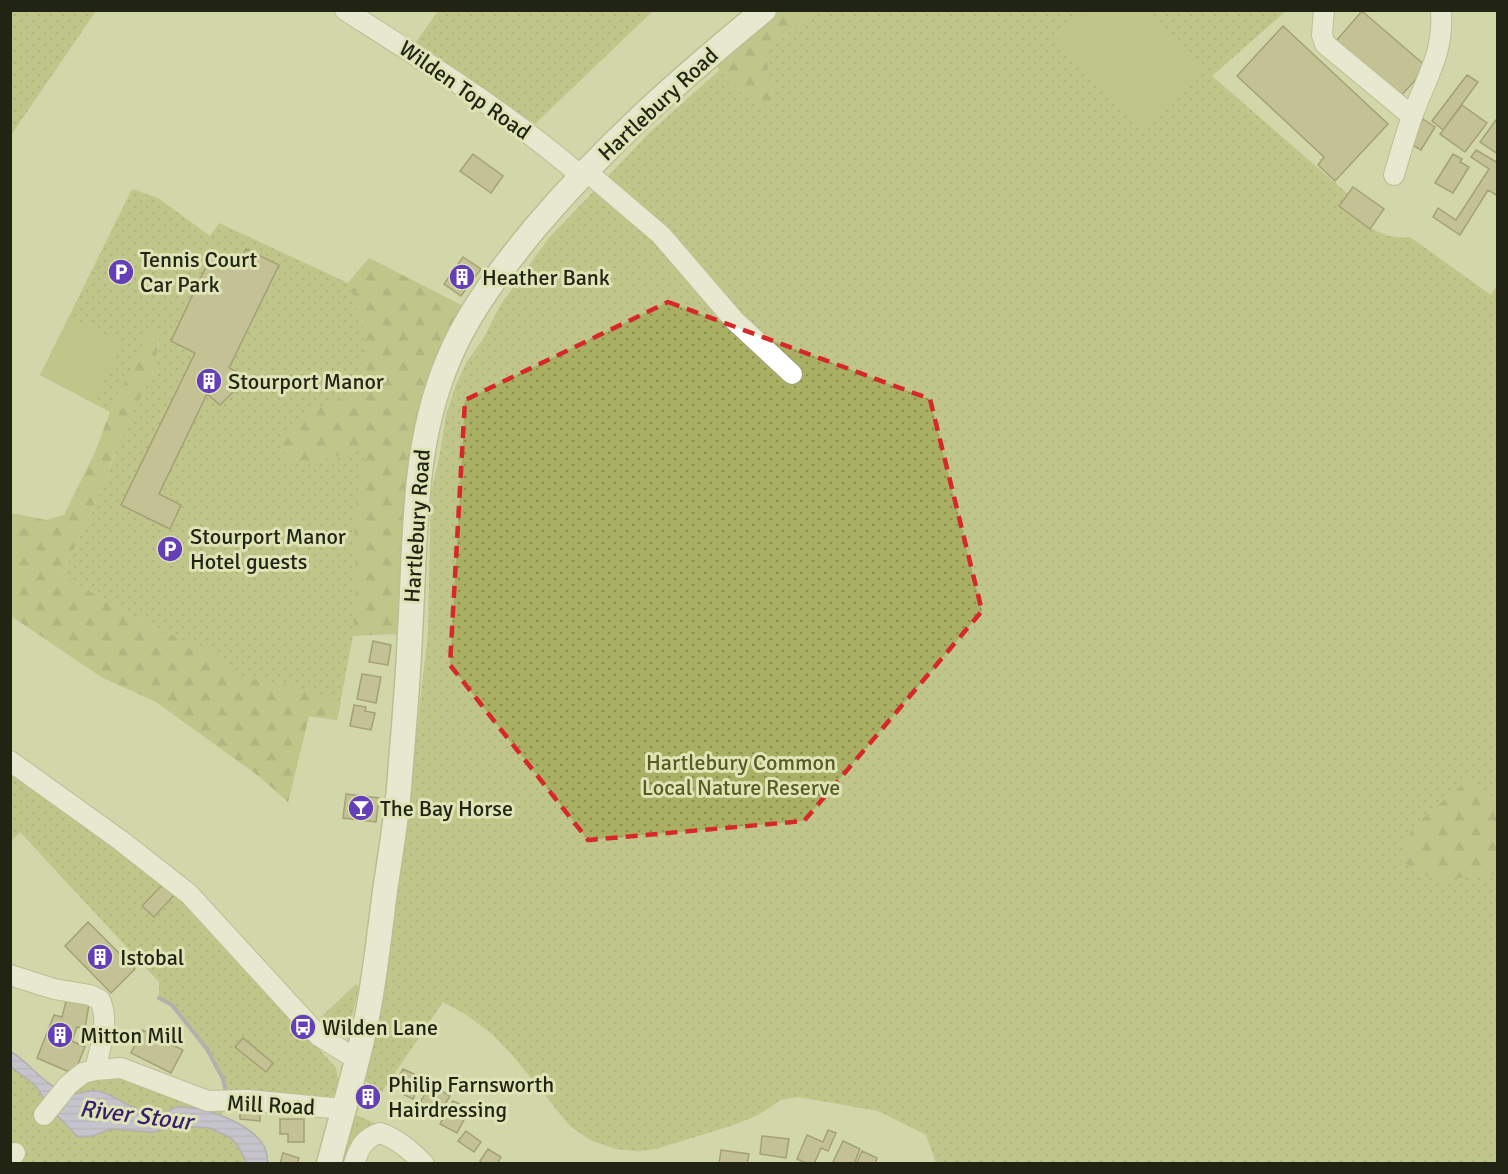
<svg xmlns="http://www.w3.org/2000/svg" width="1508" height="1174" viewBox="0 0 1508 1174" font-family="Signika,sans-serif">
<defs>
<pattern id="green-dots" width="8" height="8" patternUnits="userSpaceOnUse" patternTransform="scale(1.5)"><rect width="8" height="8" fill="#aab063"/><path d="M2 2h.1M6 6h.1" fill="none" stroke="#8a8f50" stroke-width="1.8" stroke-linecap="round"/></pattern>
<pattern id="forest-firs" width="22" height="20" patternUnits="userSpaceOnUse" patternTransform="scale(1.5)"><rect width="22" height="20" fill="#aab063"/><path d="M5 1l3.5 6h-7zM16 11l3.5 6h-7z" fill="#8a8f50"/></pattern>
<pattern id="water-rules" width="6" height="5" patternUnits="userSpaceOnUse" patternTransform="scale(1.5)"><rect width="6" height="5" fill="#b7aaf3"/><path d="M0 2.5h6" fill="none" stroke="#9d92cf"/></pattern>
</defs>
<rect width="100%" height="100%" fill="#d2d7aa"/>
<path fill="url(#green-dots)" d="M11,10L96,11L11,135L10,11Z
M438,11V10L653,11L535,124L416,42Z
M815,11H1286L1212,76L1348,194L1339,207C1361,222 1383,241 1410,237L1491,295L1497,285V1163H936L926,1135L878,1111L798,1097L781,1100L758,1115L734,1125L656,1149L638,1151L616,1149L592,1141L570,1126L513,1056L492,1034L465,1014L443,1002L382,1092L359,1077L409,798L428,632L431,492L439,458L446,415L455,387L467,361L482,341L501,304L548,239L649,133L731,60L765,52Z
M132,189L158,198L210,236L219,223L348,283L369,258L461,305L419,411L403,635L390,634L353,636L337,720L309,716L288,802L260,777L160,631L62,575L108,475L119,440L153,371L158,355L159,334L152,328L110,412L40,375Z
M10,762L156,866L336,1068L339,1084L332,1097H320L294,1104L224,1101L222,1117L190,1107H175L162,1114L145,1112L121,1103L110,1096L86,1092L78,1095L62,1092L95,1070L199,1099L226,1092L223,1079L207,1049L172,1005L159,998V982L20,832L11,842Z
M356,984L359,988L349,1028L336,1031L320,1018Z
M10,1067L36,1085L50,1108L78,1137L92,1136L111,1129L152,1132L180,1126L210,1128L231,1138L238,1146L247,1163H11Z
M352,1113L381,1126L346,1163L339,1164Z"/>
<path fill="url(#forest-firs)" d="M779,11H815L765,52L775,104L758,106L731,84L715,65Z
M369,258L461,305L419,411L403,635L390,634L353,636L356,586L354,518L362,469L368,448L313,462L290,460L280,445L313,410L342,399L365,357L363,327L349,283Z
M152,327L159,334L157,362L113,457L108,475L62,575L160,631L211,650L245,678L279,683L341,702L337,720L309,716L288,802L260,777L156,702L101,677L11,616V513L46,520L64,515L95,452L110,412Z
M1466,781L1497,799V875L1480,873L1440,883L1399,860L1413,827Z"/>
<path fill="#aab063" d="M1086,11H1147L1203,72L1140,129L1057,37Z
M69,317L123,344L93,402L40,375Z"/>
<path fill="url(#water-rules)" stroke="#8a82b0" stroke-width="1.5" d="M10,1051C29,1062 41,1082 61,1091C77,1098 84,1089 97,1091C113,1093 129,1109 148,1112C151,1113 158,1114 162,1114C168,1113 172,1107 178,1107C204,1106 251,1123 264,1146C267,1151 267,1158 268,1163H247L238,1146L231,1138L210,1128L180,1126L152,1132L111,1129L92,1136L78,1137L50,1108L35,1085L11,1067Z"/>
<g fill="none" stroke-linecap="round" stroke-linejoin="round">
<path stroke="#8a82b0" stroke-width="4" d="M159,998L172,1005L207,1049L223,1079L226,1092"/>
</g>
<path fill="#b3a67c" stroke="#6c5f38" stroke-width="1.5" d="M1362,11L1427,67L1399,98L1336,41Z
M1283,26L1388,124L1335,181L1318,165L1324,157L1237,76Z
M1467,75L1478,82L1443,130L1432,121Z
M1462,105L1487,123L1465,152L1440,134Z
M1423,119L1435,127L1421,150L1409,143Z
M1496,120L1498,121V154L1480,142Z
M1476,150L1498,163V196L1488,190L1460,235L1433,217L1438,208L1456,220L1489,169L1471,157Z
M473,154L503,176L491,193L460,171Z
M1453,154L1462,159L1460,162L1469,167L1453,193L1435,183Z
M1353,187L1384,209L1370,229L1339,206Z
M246,249L279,265L229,368L237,372L236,389L220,405L207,394L159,494L181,505L170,529L121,505L195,353L171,341L212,254L237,266Z
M463,257L481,269L461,296L444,284Z
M373,641L391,645L388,665L369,662Z
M362,674L381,677L376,703L357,699Z
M354,705L366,707L365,711L375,713L371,730L350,726Z
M346,794L379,798L376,822L343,818Z
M164,883L175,894L154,917L142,906Z
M88,922L135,969L111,993L65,946Z
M66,1001L89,1004L85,1029L77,1027L72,1041L85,1047L74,1074L37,1058L54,1015L62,1017Z
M142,1030L183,1050L171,1073L131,1053Z
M243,1038L273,1063L266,1072L235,1047Z
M403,1069L423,1078L413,1099L402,1094L405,1088L396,1083Z
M431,1084L450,1096L438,1116L419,1104Z
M363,1089L375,1092L372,1105L360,1103Z
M453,1101L462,1105L457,1114L465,1118L457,1133L440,1124Z
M240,1109L260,1111V1121L240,1119Z
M280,1119H304V1142H288V1134H280Z
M828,1130L836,1133L828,1151L821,1148L814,1164H808L797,1159L807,1135L823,1142Z
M466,1131L481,1142L474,1152L458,1141Z
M762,1136L789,1139L786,1158L760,1154Z
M843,1141L860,1149L854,1164H832Z
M488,1149L501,1157L497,1164H483L480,1161Z
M721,1150L749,1154L747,1164H719Z
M862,1151L877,1158L875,1164H856Z
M283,1153L299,1158L297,1164H280Z"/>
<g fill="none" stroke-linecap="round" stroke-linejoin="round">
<g stroke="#9ea277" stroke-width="22">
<path id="minor" d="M345,10C426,62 508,113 581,176
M1324,10L1322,35L1325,44L1412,116
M586,171L661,235L735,321L792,374
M1394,175C1400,155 1405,136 1412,117C1426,77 1444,55 1441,10
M10,761L120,840L189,894L319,1036L356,1059
M10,975L54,989L90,995L100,1000C110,1023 100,1047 95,1070
M44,1115L68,1085L83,1073L95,1070L121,1068L208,1101L247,1100L343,1109
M10,1159L15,1153
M354,1164C359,1148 364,1138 380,1133C398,1139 411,1151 424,1164"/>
</g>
<g stroke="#9ea277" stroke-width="27">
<path id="major" d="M329,1164C342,1112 360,1059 369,1006C376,968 380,929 385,891C390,857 396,822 399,788C403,736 408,685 410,633C416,535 411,438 454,347C474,304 504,266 534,229C604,146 680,79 764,10"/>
</g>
<use href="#minor" stroke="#fff" stroke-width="20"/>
<use href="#major" stroke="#fff" stroke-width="24"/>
</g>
<path d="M0 0H1508V1174H0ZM668,302L930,399L982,611L804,821L588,840L450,665L465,400Z" fill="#d2d7aa" fill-opacity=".55" fill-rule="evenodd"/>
<path fill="none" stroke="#d62828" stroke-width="4.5" stroke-dasharray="12 8" stroke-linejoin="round" d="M668,302L930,399L982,611L804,821L588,840L450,665L465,400Z"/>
<defs>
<g id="parking-disc" transform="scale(1.35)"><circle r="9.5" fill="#643fb7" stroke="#dfe4b7"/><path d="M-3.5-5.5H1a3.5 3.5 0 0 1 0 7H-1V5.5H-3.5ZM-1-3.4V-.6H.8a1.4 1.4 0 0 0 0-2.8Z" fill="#fff"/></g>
<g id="building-disc" transform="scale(1.35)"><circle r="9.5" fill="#643fb7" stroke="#dfe4b7"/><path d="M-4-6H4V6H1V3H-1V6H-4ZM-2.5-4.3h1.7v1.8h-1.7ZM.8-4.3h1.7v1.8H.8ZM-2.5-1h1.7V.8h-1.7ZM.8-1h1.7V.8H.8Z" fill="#fff"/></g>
<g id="bar-disc" transform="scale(1.35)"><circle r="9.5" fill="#643fb7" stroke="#dfe4b7"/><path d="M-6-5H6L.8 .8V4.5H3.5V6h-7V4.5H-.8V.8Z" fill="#fff"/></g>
<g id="bus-disc" transform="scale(1.35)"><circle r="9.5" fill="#643fb7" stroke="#dfe4b7"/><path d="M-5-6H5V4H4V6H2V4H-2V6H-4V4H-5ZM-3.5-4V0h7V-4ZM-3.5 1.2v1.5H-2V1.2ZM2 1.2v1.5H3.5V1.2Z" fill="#fff"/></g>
</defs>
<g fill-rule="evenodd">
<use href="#parking-disc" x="121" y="272"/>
<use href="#building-disc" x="462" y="277"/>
<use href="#building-disc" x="209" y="381"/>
<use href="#parking-disc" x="170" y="549"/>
<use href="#bar-disc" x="361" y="808"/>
<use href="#building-disc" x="100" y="957"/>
<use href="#bus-disc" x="303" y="1027"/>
<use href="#building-disc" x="60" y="1035"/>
<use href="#building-disc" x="368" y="1097"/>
</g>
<g text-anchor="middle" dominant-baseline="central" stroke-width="6" stroke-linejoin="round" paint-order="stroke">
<g font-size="22" fill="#222413" stroke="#dfe4b7">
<text transform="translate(465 90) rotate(35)">Wilden Top Road</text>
<text transform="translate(658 104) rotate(-43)">Hartlebury Road</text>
<text transform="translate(417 526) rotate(-86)">Hartlebury Road</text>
<text transform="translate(271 1105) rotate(3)">Mill Road</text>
</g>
<g font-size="22" fill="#222413" stroke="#dfe4b7" text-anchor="start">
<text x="140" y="259">Tennis Court<tspan x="140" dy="25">Car Park</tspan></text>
<text x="482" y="277">Heather Bank</text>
<text x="228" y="381">Stourport Manor</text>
<text x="190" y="536">Stourport Manor<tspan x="190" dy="25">Hotel guests</tspan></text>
<text x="380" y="808">The Bay Horse</text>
<text x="120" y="957">Istobal</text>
<text x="322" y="1027">Wilden Lane</text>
<text x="80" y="1035">Mitton Mill</text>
<text x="388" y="1084">Philip Farnsworth<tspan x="388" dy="25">Hairdressing</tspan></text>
</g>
<g font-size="22" fill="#595c22" stroke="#dfe4b7">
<text x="741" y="762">Hartlebury Common<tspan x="741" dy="25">Local Nature Reserve</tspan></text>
</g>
<g font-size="24" font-style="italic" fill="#371b6e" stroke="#dfe4b7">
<text transform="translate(136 1115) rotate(7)">River Stour</text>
</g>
</g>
<rect width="1508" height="1174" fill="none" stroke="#222413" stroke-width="24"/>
</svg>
